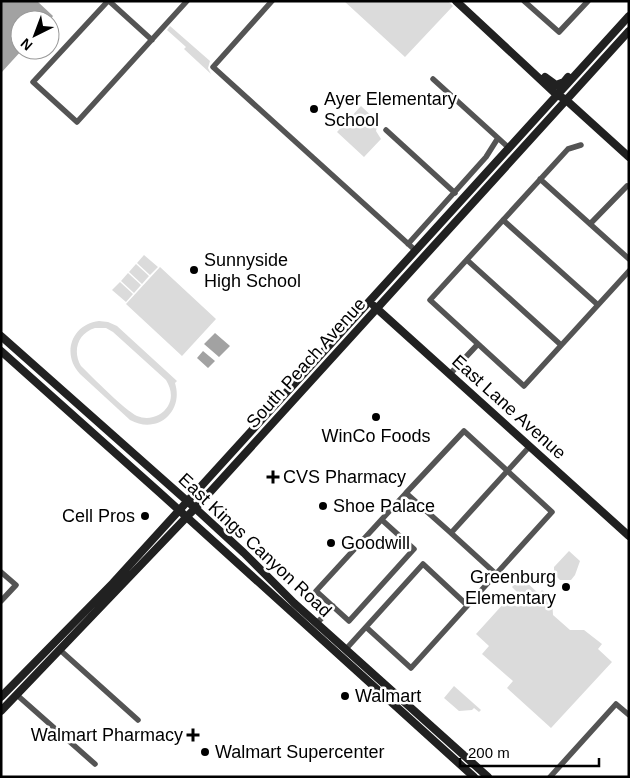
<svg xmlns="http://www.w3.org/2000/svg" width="630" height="778" viewBox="0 0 630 778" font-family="Arial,sans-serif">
<rect width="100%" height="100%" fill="#fff"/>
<path fill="#dbdbdb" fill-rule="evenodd" d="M344,1H448L453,6L405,57Z
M170,26L210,61L208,68L211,74L184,49L186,47L167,30Z
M361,106L378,122L376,131L381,139L364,157L337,132Z
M144,255L158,267L150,275L137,263Z
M136,264L149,276L142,284L129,272Z
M160,267L216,319L182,356L126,304Z
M128,273L141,285L134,293L121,281Z
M120,282L133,294L126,302L112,290Z
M99,321L108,322L117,326L177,381L175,383C184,412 157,435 130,420L80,374C61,354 72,324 99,321ZM95,328H106L113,332L166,380C171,388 173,397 168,406C162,416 149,421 137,416C126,411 92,377 81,366C72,351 78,333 95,328Z
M569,551L580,561L575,575L571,580H560L554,574V567Z
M521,577L539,594L542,590L552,599L553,615L570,630H584L602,644L598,649L612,662L551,728L507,688L513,681L482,654L489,646L476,634L514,592L520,597L521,596L512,587Z
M454,686L481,710L479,712L474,708L472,710L459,711L444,698Z"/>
<path fill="#a2a2a2" d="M1,1H37L53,16L50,20H20V50H22L1,73Z
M215,333L230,346L219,357L204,344Z
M203,351L215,361L208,368L197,358Z"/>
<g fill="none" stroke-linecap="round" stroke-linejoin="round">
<path stroke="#545454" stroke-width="5.5" d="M108,1L33,82L77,122L187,1
M109,1L152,40
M272,1L213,67L415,250
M524,1L559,32L588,1
M433,79L509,148
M386,130L455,193
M581,145L568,149L430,300L524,386L629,271
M540,179L629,259
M503,220L598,305
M590,224L627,186
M408,244L486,157L498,138
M467,260L561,345
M450,374L478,344
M406,493L464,431L552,512L496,574
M382,520L414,549L349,621L316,591L406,493L451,533L530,446
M1,572L16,585L1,601
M317,623L333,606
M366,627L411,668L496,574L451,533
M346,649L423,564L467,605
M60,650L138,720
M17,695L95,764
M550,777L616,704L629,715"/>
<path stroke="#212121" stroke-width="8" d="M456,1L557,95L565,99L629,157
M545,77L556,85L564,82L568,77
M374,306L629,536
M1,336L195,508L244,553L294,603L488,777
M1,351L159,492L474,777
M1,697L113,583L629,16
M1,711L201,502L629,31"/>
</g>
<g fill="#000" stroke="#fff" stroke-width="2">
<circle cx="314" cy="109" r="5"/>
<circle cx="194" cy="270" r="5"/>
<circle cx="376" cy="417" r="5"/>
<path d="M270.5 469.5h5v5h5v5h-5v5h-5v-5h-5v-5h5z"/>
<circle cx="323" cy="506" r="5"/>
<circle cx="145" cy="516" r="5"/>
<circle cx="331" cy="543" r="5"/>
<circle cx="566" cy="587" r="5"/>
<circle cx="345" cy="696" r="5"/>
<path d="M190.5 727.5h5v5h5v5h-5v5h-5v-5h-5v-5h5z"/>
<circle cx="205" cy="752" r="5"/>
</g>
<g text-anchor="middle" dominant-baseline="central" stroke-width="5" stroke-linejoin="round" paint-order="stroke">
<g font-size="18" fill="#000" stroke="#fff" text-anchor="start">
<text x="324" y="99">Ayer Elementary<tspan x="324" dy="21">School</tspan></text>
<text x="204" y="260">Sunnyside<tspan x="204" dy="21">High School</tspan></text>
<text x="376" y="436" text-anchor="middle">WinCo Foods</text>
<text x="283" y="477">CVS Pharmacy</text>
<text x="333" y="506">Shoe Palace</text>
<text x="135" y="516" text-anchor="end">Cell Pros</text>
<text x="341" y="543">Goodwill</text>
<text x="556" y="577" text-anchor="end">Greenburg<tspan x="556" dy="21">Elementary</tspan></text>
<text x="355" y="696">Walmart</text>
<text x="183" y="735" text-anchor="end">Walmart Pharmacy</text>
<text x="215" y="752">Walmart Supercenter</text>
</g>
<g font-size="18" fill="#000" stroke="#fff">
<text transform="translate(306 363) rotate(-48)">South Peach Avenue</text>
<text transform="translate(509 407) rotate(42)">East Lane Avenue</text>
<text transform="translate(255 545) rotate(43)">East Kings Canyon Road</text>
</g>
</g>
<rect width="630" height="778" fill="none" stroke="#000000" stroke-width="5"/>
<g transform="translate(35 35) rotate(222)"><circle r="24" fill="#ffffff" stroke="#999999"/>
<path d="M0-4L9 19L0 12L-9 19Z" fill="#000000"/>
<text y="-8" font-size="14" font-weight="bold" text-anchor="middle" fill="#000000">N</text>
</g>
<path d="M460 758v8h139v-8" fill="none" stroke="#000000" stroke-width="2.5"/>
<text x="468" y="758" font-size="15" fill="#000000" stroke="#ffffff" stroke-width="4" paint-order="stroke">200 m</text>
</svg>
